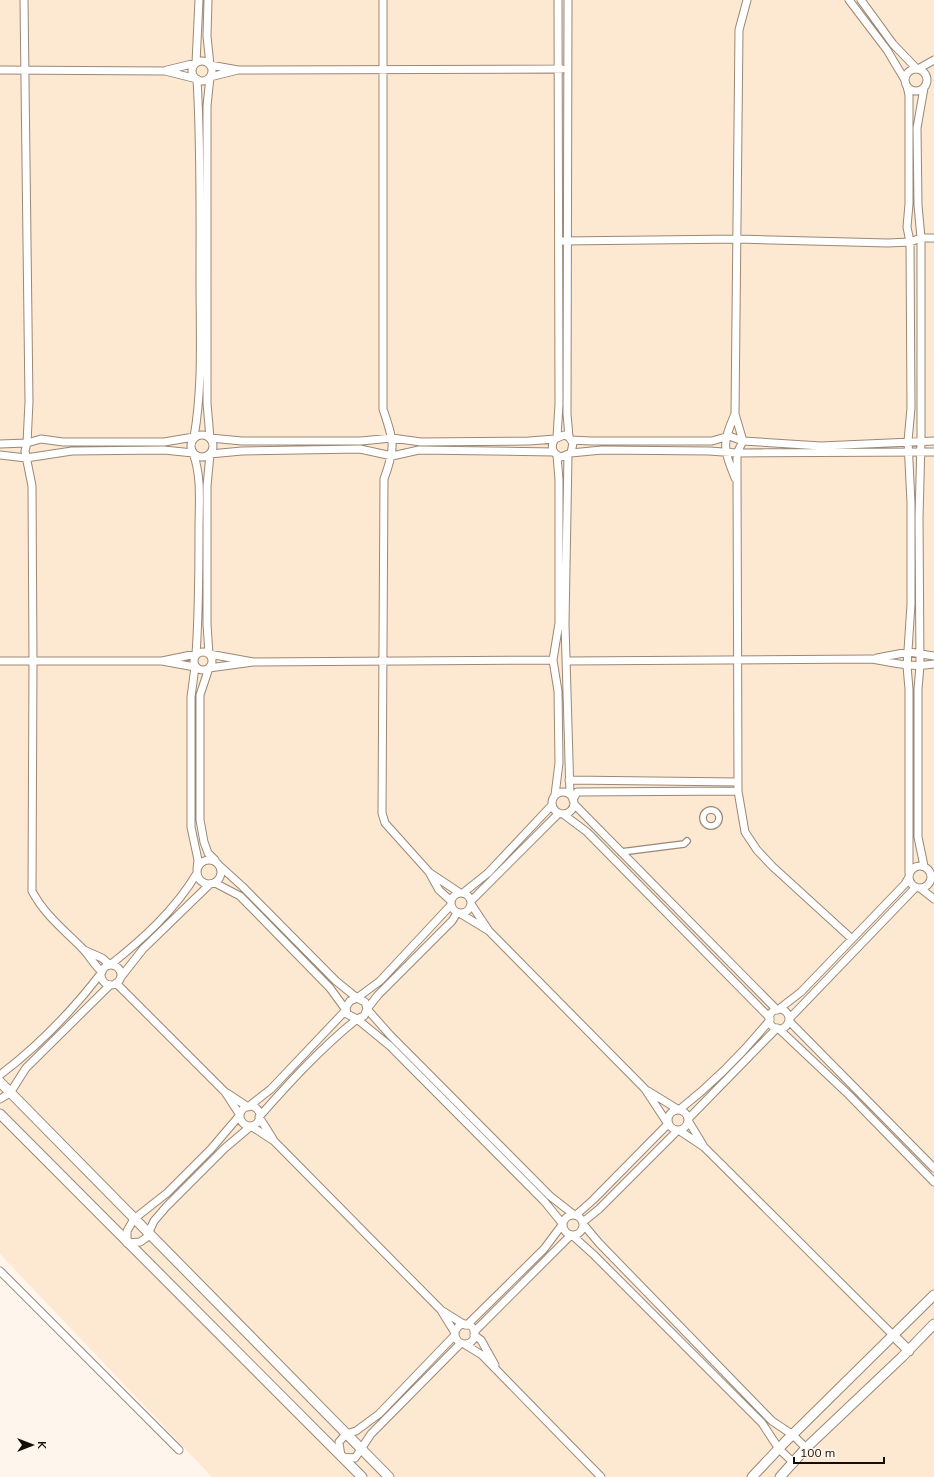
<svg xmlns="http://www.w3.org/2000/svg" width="934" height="1477" viewBox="0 0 934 1477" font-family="Mulish,sans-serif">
<rect width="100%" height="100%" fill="#fef6ed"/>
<path fill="#fde8d2" d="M0,0H934V1477H212L0,1254Z"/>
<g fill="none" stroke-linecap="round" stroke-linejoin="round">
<g stroke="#9b8875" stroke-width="8">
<path id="pedestrian" d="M703 818a8 8 0 1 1 16 0a8 8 0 1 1-16 0Z
M621,852L684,844L687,841"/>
</g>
<g stroke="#9b8875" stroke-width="9">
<path id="minor" d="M208,0L207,36L210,65L238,70L562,69
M383,0V409C394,442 396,446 384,479L382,813L385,823L429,872L439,890L451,901
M568,0L567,414L569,437
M747,0L739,30L735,414L743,441L737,453V470L738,791L745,832L757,850L772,866L852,939
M849,0L887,50L905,80
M861,0L893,44L917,69
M192 71a10 10 0 1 1 20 0a10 10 0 1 1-20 0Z
M918,69L934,60
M905 80a11 11 0 1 1 22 0a11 11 0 1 1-22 0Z
M0,70L165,71L197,79C201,146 200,213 200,280C200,332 203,386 194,437L164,442H63L41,439L27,443L0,444
M167,70L196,63L199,0
M238,70L210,77L207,106V403L210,438L242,441H361L392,438L421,442L529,441L555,439
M907,86L909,95V204L907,227L910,242L911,408L908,441L911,503V604L907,666L909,689V873
M563,241L738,239L888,243L910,242L921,238H934
M191 446a11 11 0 1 1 22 0a11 11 0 1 1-22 0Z
M557,437L559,404L558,0
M571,440L591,441H712L729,436L743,441L821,446L934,441
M571,453L573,443L569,437L564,435L555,439C550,446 552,454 561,457L571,453L602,450L709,451L737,453L934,452
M0,455L26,458L72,451L164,450L193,453C202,477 199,504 199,529C199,571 199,612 196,654L162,661
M568,455L565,624L570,794
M735,478C723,447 722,444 735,414
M194 661a9 9 0 1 1 18 0a9 9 0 1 1-18 0Z
M877,658L909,652L934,656
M0,661H162L195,667L191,697V827L198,860L197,869
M567,661L872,659C894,663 912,668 934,664
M253,662L209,654L207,624V486L210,454L242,451L360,449L392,456L419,450L554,452
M569,780L738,782
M552 803a11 11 0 1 1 22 0a11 11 0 1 1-22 0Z
M555,795L559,763L558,691L553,660L559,623V480L557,455
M573,800L577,792L738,791
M574,804L777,1010
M563,814L587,832L770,1018
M197 872a12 12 0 1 1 24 0a12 12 0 1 1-24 0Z
M215,860L208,853L204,842L200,820V695L209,668L253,662L553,660
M924,866L918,837V689L920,666L919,518L921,441V238L918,205L917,128L924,88
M909 877a11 11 0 1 1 22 0a11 11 0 1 1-22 0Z
M221,867L243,887L336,981L357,998L380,981L451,905
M430,873L460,893
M215,883L240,896L330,988L346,1010L271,1089L248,1107L227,1093
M920,888L934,899
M451 903a10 10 0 1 1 20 0a10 10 0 1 1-20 0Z
M463,893L488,873L552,805
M471,901L559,813
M471,904L489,931L645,1089L668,1124L593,1200L576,1215
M457,913L452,921L378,995L367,1009L364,1016L357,1019L347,1014L346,1007L350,1001L357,998L365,1002L367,1009L390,1035L550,1196L573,1214
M461,914L489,931
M84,950L102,958L110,965C143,939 175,910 197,873
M101 975a10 10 0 1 1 20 0a10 10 0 1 1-20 0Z
M121,977L143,949L210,884
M116,983L225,1092L240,1115L211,1149L167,1193L134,1219L127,1231V1243L140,1242L146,1238L154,1221L166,1207L225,1148L251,1126L274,1141L441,1310L465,1325
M779,1009L801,992L905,884L909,877
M769 1019a10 10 0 1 1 20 0a10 10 0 1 1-20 0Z
M789,1019L916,887
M789,1021L934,1168
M779,1029L849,1095L934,1182
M0,1075C38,1046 73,1010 102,972C94,965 89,955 82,948C64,930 44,914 32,891L33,661L32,486L25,451L27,443L29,402L24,0
M648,1091L679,1110C712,1084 743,1053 770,1020
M0,1099L10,1093L26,1068L110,985
M240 1116a10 10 0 1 1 20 0a10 10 0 1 1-20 0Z
M668 1120a10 10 0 1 1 20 0a10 10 0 1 1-20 0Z
M688,1119L777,1028
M689,1122L703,1145
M680,1131L704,1147L894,1336
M273,1139L259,1117C289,1083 321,1048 357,1019L390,1046L544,1201L562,1223
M563 1225a10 10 0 1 1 20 0a10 10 0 1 1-20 0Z
M583,1222L599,1209L677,1131
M583,1224L599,1243L772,1421L793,1435L806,1448
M573,1236L594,1255L762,1423L779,1449L794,1463
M0,1271L179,1450
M442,1312L455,1333
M455 1334a10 10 0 1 1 20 0a10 10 0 1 1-20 0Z
M467,1325L544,1249L562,1225
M474,1332L571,1235
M455,1335L379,1414L356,1431L346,1434L339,1442L341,1457L355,1458L371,1434L461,1343
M474,1335L481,1340L495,1365
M464,1344L482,1355L601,1477"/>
</g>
<g stroke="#9b8875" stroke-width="11">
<path id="tertiary" d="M0,1082L389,1477
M0,1114L362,1477
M894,1336L909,1351
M752,1477L785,1442L934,1295
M780,1477L806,1448L902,1357L934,1324"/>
</g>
<use href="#pedestrian" stroke="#fff" stroke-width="5.5"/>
<use href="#minor" stroke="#fff" stroke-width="7"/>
<use href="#tertiary" stroke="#fff" stroke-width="9"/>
</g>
<g transform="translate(32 1445) rotate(90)" stroke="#fef6ed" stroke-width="3" paint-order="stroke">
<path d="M0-3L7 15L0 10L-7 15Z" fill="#130d06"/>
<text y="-6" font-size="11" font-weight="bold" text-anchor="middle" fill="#130d06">K</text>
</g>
<path d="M794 1457v6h90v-6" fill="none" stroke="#130d06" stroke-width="2"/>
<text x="800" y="1457" font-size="12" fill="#130d06" stroke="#fef6ed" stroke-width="3" paint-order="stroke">100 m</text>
</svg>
